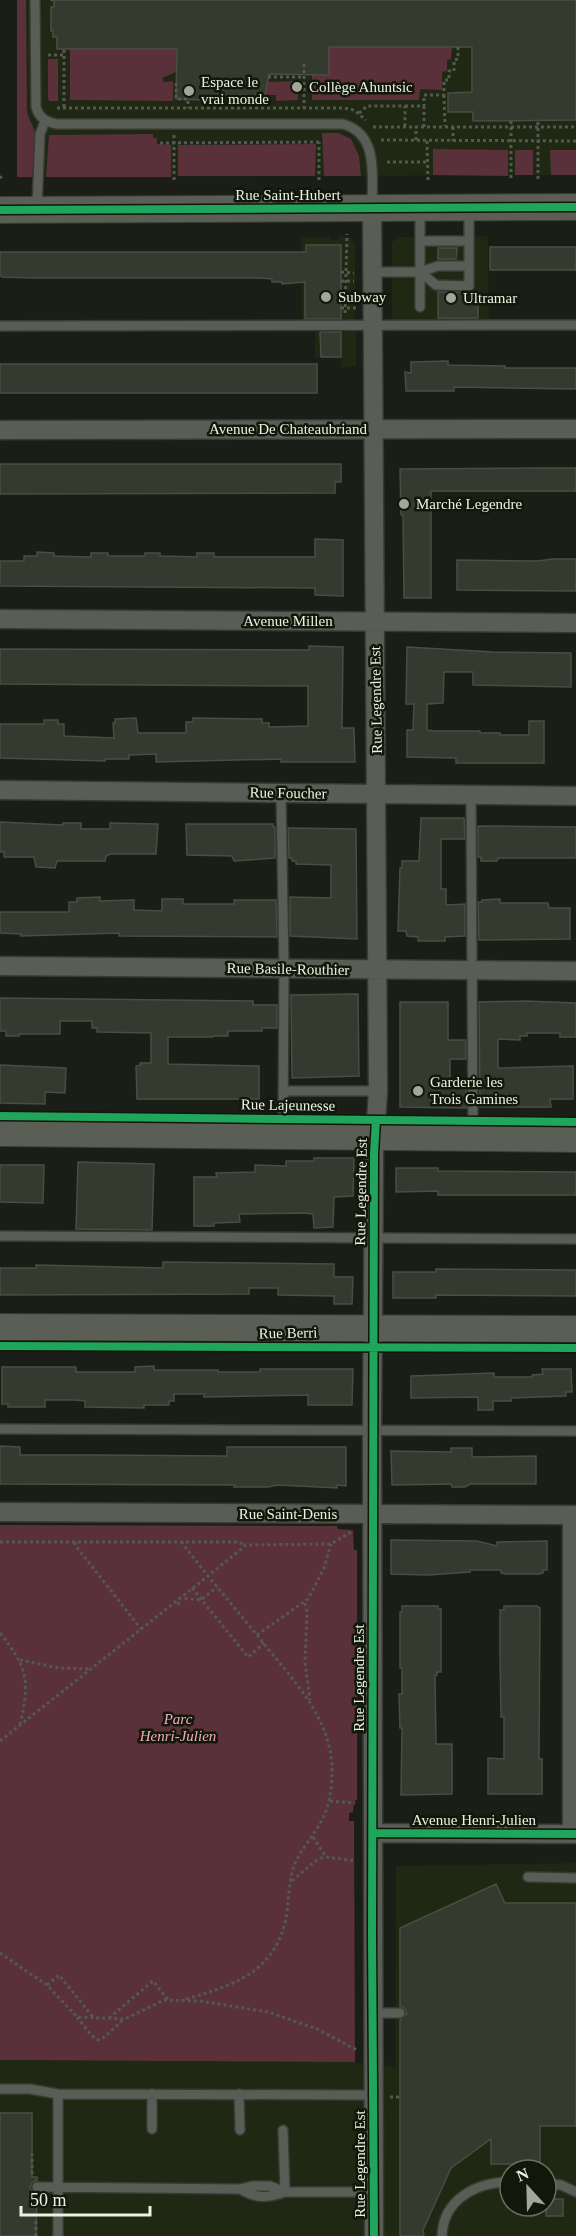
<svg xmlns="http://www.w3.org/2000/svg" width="576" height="2236" viewBox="0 0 576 2236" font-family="Georgia,serif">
<rect width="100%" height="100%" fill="#1a1e16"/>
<path fill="#1e2813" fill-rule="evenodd" d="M17,0H576V175L17,177Z
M339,236L352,238L355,245V321H302L301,237H330L331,240H339Z
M488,236L489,320H392V242L400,237Z
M356,331V366L341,367V357H315V332Z
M576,1863V2236H0V2060L355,2062L395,2067L396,1866ZM510,2170H546V2206H510Z"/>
<path fill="#5a303b" d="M17,0H26L27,111C28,119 34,126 35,133C37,147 34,163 32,177H17Z
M329,47H452L451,59L447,60V71L442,72V90L420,89L419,100H312V75L329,74Z
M70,49H177L176,72L162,78L164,82L173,81V101L70,100Z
M48,59H58V101H49L48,97Z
M298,81V100L276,101V95H265L268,82Z
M322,133H338L351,139L359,156L361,176H324Z
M153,134V138H157V144L171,145V177H46L49,135Z
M316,144L315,176H178V145Z
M433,149L508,150V176L433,175Z
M515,150H533V175H515Z
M550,150H576V175H551Z
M0,1525L337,1526L338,1529L353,1530L354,1550H357V1800L354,1801L353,1812L349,1813V1821H354L355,2062L0,2060Z"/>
<path fill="#343a2e" stroke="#494d46" stroke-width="1.5" d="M54,0H576V120L473,121V112H448V93L472,92V47H329V75L269,74L265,95H202V100L176,99L177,49H57V37H53V31H51V7H54Z
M306,245H341V319H305V282L282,284V282H272V279L261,278H35L2,277L0,275V252H306Z
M490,247H576V270H490Z
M438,248H457L456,259H438Z
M478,292V318H438V292Z
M320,332H341V357H321Z
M448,361V365L505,366V368H576V389L454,387V391H406L405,372L411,373V362Z
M0,364H317V393H0Z
M0,464H341V482H335V493L0,494Z
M536,468H576V491H431V598H404L403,515H401L400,469Z
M315,539L343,540V596L315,595V588L0,586V561H24V556H37V552L54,553V556L91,557V553H108V556H145V553H160V556L197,557V553H214V557H315Z
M552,559H576V591L457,590V560L538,561Z
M309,646L343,647L342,728H354L355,762H281V759L156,762V754L129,755V759H105V761L0,758V724H44V720H58V724H64V736L114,738L113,723H115V719L136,718L138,733H186V722H193V718L262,719V723H269V727L308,726V686L0,684V649L309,650Z
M407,647L493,652L571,653V687L473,685V672H444L443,703L427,704V730L434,731H480V733H500V735H529V721H544V763H456V758L407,757V730H413L414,704H406Z
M421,818H464L465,839H441V889H446V905L465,904V936L445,937V941H418V937L407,936L406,931H398L400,868H402V861H419Z
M0,822L63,825V823H81V829H110V823L158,824L156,854H110L106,856L105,861H57L55,868L36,867L34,857H4V852H0Z
M186,824H273V827H275V858L234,861L232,856L187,855Z
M478,826L576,827V858H498L497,861H481V857H478Z
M288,828L356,829L357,939L290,936V897L331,898V865L296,864V861H292V858H289Z
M100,897V901L134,900V910L162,911V899H183V904H234V900H276L277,937L119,936V933L21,936V934L0,933V912H69V902H77V898Z
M500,899V903H548L549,908H570V939L479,940L478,902H482V900Z
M358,994L359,1076L292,1078L291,995Z
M0,998L253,1001V1005H277V1028H262V1031H228V1036H213V1037H168V1064L259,1066V1099H137L136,1066L141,1065L140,1063H151V1033L97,1032V1028H92V1021H60V1034H19V1036H6V1031H0Z
M526,1001L576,1003V1037H560V1033H527V1036H520V1040L498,1039V1068L573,1066V1099H550L551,1107H480L479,1002Z
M400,1002H448V1040H466V1059H450V1088H466V1108L400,1107Z
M0,1065L66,1068L65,1093L45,1092V1104L0,1103Z
M314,1158H354L353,1196L334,1197L333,1227L314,1228L313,1214L303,1213L239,1214L240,1222L214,1223V1226H194V1177H217L216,1173L255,1172V1165L286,1166V1161H314Z
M78,1162L154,1164L152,1230L76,1229Z
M0,1165H44L43,1203L0,1202Z
M396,1168H438V1171L576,1172V1195H438V1191L396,1192Z
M163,1262L334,1264V1277H353L352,1304H334V1296L278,1295V1288H249V1294L0,1295V1268H36V1265L163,1268Z
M436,1269L576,1270V1296L436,1295V1298H393V1272H436Z
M154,1366V1370H218V1372H260V1369H353L352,1405H308V1395L204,1397V1394H174V1401H169V1405H144V1408L85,1407V1401L76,1400H45V1407H8V1404H2V1367H76V1372H135V1367Z
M542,1369H571L572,1392H566V1396L511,1398V1401H493V1410H478V1397L411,1398V1376L494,1373V1377H532V1375L543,1374Z
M0,1446L20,1447V1455H99L227,1456V1447H346V1486L337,1485V1488L278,1485L268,1487H234L235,1485L0,1484Z
M451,1448H472V1457L536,1456V1484H470L465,1487H452L451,1484L392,1485L391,1451L451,1452Z
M391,1540L477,1541L497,1546V1542L547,1541V1570H543V1573L539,1574H505L501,1573V1570H470V1572L428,1575L391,1574Z
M402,1606H438V1609H441V1672H437V1675H435L436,1744H452V1794L401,1795L402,1728H400L399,1694H402V1668H400V1612H402Z
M504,1606H537L540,1608L539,1759H542V1794H488V1758L504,1759V1717H501L500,1654V1610H504Z
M496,1884L505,1903H576V2126H540V2164H491V2139L451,2168L423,2230L424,2236H400V2020L407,2014L405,2009L400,2006V1928Z
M0,2113H32V2177H37V2180L32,2183L30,2188L33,2192L37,2194L36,2236H0Z
M546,2199H563V2216H546Z"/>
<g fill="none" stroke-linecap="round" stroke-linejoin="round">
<g stroke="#373a33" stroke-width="12">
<path id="lane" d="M35,0L36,107C39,118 46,122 57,124H343C379,134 372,176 372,206
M37,207L40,134L45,121
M420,209V241H469V210
M373,272H420V241
M420,272L436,285L469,286V241
M420,272L438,266H469
M420,307V272
M0,326L576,325
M281,793L284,969L283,1133
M471,795L473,1136
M283,1091H378
M0,1236L576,1239
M0,1429L576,1431
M528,1877L576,1878
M373,2013H400
M0,2089H30L58,2094L373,2095
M58,2094V2236
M152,2094V2129
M239,2094L240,2130
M283,2130L285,2192
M546,2183L561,2185L576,2192
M37,2187L240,2189L252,2186H270L285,2192H374
M240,2189C256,2199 268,2198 285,2192
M442,2236C443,2199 477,2182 510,2182"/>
</g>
<g stroke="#373a33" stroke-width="21">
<path id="street" d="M372,208L378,1091L374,1154L372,1430L374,2236
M0,430L576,429
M0,619L576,623
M0,790L576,796
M0,966L576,971
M0,1512L576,1515
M572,1515V1834
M373,1833L576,1834"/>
</g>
<g stroke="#373a33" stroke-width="28">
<path id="secondary" d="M0,210L576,207
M0,1133L576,1139
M0,1327L576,1329"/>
</g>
<path stroke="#555852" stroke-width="3" stroke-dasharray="3 3" stroke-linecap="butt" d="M52,1V0
M48,55H64
M304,64V108
M268,77H304
M176,83V99H188V108
M444,95L445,126
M405,106H424V95H444V80H449V71H454V60L458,59V47
M424,106V127
M64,107V49
M57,108H344L354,110L366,120
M359,113L367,106H405V126
M511,121V179
M373,127H576
M453,127V141
M381,140L576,141
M416,140V127
M427,141L428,180
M160,143L319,142
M387,162H428
M0,176L3,181
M538,179V121
M174,180V135
M319,180V142
M341,272L354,273
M341,281H354
M341,297H357
M341,308H356
M345,313L347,234
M0,1542H237L244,1544
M75,1542V1545L141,1629
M192,1588L248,1657L264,1643
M305,1603L307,1612L305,1663L310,1700
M178,1605L180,1598L201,1600L217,1587
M0,1633C28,1668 30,1681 20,1725
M257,1635L308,1599L324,1568L331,1544
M20,1660L59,1668L89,1669
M0,1741L208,1576L182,1543
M330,1801L355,1803
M313,1837L326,1857L356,1861
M292,1881L314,1862L325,1856
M0,1953L47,1985L77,2017L125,2019L164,2000L200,2001L268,2012L317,2029L357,2050
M47,1985L59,1975L93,2017
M186,1999C231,1986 272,1974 285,1923C289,1905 288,1886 293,1869C300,1846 324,1828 329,1800C343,1735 307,1696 269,1650C249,1625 228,1600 208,1576L246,1545L331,1544L351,1532
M77,2017L91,2035L98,2040L103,2038L123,2020
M109,2018L153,1981L168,2000
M390,2097H400
M32,2174V2154
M36,2236V2221"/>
<use href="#lane" stroke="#5a5d56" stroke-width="9"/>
<use href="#street" stroke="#5a5d56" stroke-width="18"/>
<use href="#secondary" stroke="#5a5e54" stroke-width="26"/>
<g stroke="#111809" stroke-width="11">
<path id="cycleway" d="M0,210L576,207
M0,1116L576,1122
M0,1346L576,1348
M373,1833L576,1834
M374,2236L372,1936L374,1154L376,1120"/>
</g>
<use href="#cycleway" stroke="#20a55d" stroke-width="8"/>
</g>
<g fill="#a2a79d" stroke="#111809" stroke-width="2">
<circle cx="297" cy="87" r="6"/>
<circle cx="189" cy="91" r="6"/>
<circle cx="326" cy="297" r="6"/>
<circle cx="451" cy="298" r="6"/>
<circle cx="404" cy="504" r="6"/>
<circle cx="418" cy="1091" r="6"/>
</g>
<g text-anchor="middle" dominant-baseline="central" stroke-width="5" stroke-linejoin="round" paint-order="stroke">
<g font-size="15" fill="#ecf1e6" stroke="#111809" text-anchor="start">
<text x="201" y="82">Espace le<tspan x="201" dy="17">vrai monde</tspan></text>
<text x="309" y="87">Collège Ahuntsic</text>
<text x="338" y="297">Subway</text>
<text x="463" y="298">Ultramar</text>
<text x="416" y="504">Marché Legendre</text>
<text x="430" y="1082">Garderie les<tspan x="430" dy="17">Trois Gamines</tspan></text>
</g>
<g font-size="15" fill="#ecf1e6" stroke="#111809">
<text x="288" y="195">Rue Saint-Hubert</text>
<text x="288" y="429">Avenue De Chateaubriand</text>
<text x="288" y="621">Avenue Millen</text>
<text transform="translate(376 700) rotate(-91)">Rue Legendre Est</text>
<text transform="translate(288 793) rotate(1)">Rue Foucher</text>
<text transform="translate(288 969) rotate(1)">Rue Basile-Routhier</text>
<text transform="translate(288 1105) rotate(1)">Rue Lajeunesse</text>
<text transform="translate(361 1192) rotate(-89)">Rue Legendre Est</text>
<text transform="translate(288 1333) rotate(-1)">Rue Berri</text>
<text x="288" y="1514">Rue Saint-Denis</text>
<text transform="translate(359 1678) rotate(-90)">Rue Legendre Est</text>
<text x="474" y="1820">Avenue Henri-Julien</text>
<text transform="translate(360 2164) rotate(-90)">Rue Legendre Est</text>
</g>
<g font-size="15" font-style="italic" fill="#f4abbd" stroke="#111809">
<text x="178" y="1719">Parc<tspan x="178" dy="17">Henri-Julien</tspan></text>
</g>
</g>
<g transform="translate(528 2188) rotate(338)"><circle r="28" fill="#111809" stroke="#696f61" stroke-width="1.5"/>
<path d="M0-4.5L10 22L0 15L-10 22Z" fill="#a2a79d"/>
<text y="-9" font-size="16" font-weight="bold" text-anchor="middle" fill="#ecf1e6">N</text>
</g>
<path d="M21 2206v9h129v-9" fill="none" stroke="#ecf1e6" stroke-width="3"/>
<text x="30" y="2206" font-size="18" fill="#ecf1e6" stroke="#111809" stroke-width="4.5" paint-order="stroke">50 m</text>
</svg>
